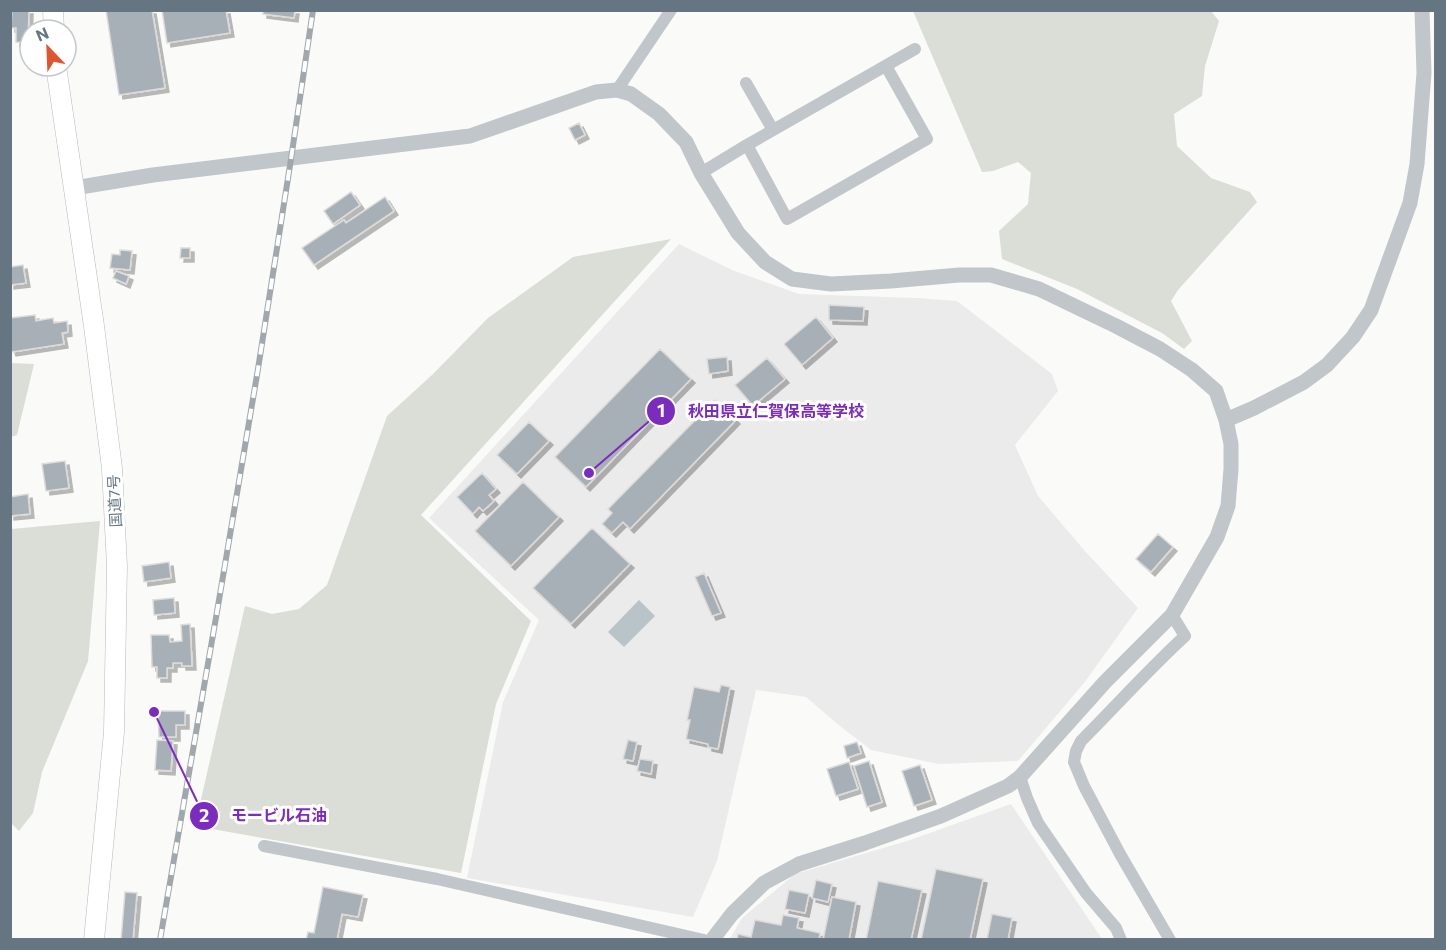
<svg xmlns="http://www.w3.org/2000/svg" width="1446" height="950" viewBox="0 0 1446 950" font-family="Commissioner,'Noto Sans JP',sans-serif">
<defs>
<filter id="shadow"><feDropShadow dx="4" dy="4" stdDeviation="0" flood-color="#0004"/></filter>
</defs>
<rect width="100%" height="100%" fill="#fafaf8"/>
<path fill="#ebebeb" d="M679,244L732,270L799,294L917,298L957,301L1052,374L1058,391L1015,445L1038,496L1084,550L1138,608L1084,683L1018,761L939,764L871,750L840,726L806,697L756,690L717,861L693,917L467,878L503,702L539,620L429,518Z
M1011,804L1102,939L729,940L742,918L795,874L910,840Z"/>
<path fill="#daded7" d="M913,11H1211L1219,21L1205,66L1202,96L1174,114L1177,146L1211,178L1250,192L1257,202L1178,290L1171,301L1192,341L1184,349L1162,333L1077,289L1002,259L999,231L1028,204L1031,173L1018,162L993,171L982,172Z
M671,239L421,515L531,621L496,704L461,873L195,826L245,606L272,614L299,609L327,585L387,416L432,375L488,318L573,257Z
M11,363L34,364L17,435L11,437Z
M100,521L88,661L42,772L33,813L19,831L10,822L11,529Z"/>
<path fill="#b8c4c8" d="M639,600L655,616L624,647L608,632Z"/>
<path fill="#a8b0b7" stroke="#dcdbda" stroke-width="1.5" filter="url(#shadow)" d="M12,10H29L28,43L16,42V28H11Z
M106,10H152L165,88L119,95Z
M162,10H226L230,33L167,43Z
M263,10H295L294,18L263,14Z
M579,123L585,135L575,140L569,128Z
M351,192L360,205L333,224L324,211Z
M385,197L394,211L314,265L302,248L344,220L346,223Z
M181,248H190V258H180Z
M120,250L132,251L130,270L110,268L112,254L120,255Z
M23,265L26,283L10,285V267Z
M116,271L129,276L126,284L113,278Z
M829,305L864,307L863,321L829,320Z
M35,315L36,321L53,318L54,323L67,321L68,332L62,333L64,344L12,352L10,346V318Z
M816,317L833,338L802,365L784,344Z
M660,349L691,379L586,487L555,457Z
M727,357L728,371L709,374L707,359Z
M767,358L785,379L753,406L735,385Z
M715,400L736,420L630,529L623,522L612,533L602,524L612,513L608,509Z
M529,422L549,441L517,474L497,455Z
M65,461L69,488L46,491L42,464Z
M482,473L496,489L489,495L494,501L483,511L479,507L473,514L457,497Z
M523,482L559,517L511,566L475,531Z
M28,494L30,514L10,516V497Z
M592,528L630,564L571,624L533,588Z
M1158,534L1173,547L1151,572L1136,559Z
M169,562L171,578L144,582L142,566Z
M704,573L721,613L712,616L695,577Z
M174,598L175,613L154,615L153,600Z
M190,624L192,666H182V663H173V668H167V678H157V667H152L151,635H169L170,642L182,641L181,625Z
M721,685L730,687L718,749L708,747V744L686,739L690,720H687L694,687L719,692Z
M158,711H185V725H176V737H159Z
M157,740L173,741L171,771L155,770Z
M628,740L637,742L633,761L623,759Z
M857,742L861,753L847,758L844,746Z
M640,759L653,761L651,774L637,771Z
M869,761L882,802L867,807L854,766Z
M849,762L858,789L836,796L827,769Z
M920,765L932,800L914,806L902,771Z
M936,869L983,879L970,940H921Z
M816,880L832,884L828,902L812,898Z
M878,881L922,890L911,940H866Z
M323,887L363,895L358,917L342,914L337,940H306L308,932L314,933Z
M789,890L809,894L805,913L785,909Z
M125,892L137,893L133,940H121Z
M832,897L856,902L849,940H823Z
M992,914L1012,918L1008,940L987,939Z
M783,915L799,918L797,928L820,933L819,940H737L738,934L751,937L755,920L781,925Z"/>
<g fill="none" stroke-linecap="round" stroke-linejoin="round">
<g stroke="#b4b9bd" stroke-width="21">
<path id="trunk" d="M53,10L54,30
M56,66L94,326L112,468L117,566L114,732L94,940"/>
</g>
<path stroke="#c1c6ca" stroke-width="12" d="M746,83L773,130
M617,90L671,10
M747,145L787,219L927,139L886,66
M701,173L747,145L915,49
M1020,777L1027,798L1038,823L1086,893L1116,928L1121,940
M264,846L437,879L704,940
M1170,940L1120,854L1084,786L1074,762L1076,751L1081,741C1116,706 1149,669 1185,636L1172,615"/>
<path stroke="#c1c6ca" stroke-width="15" d="M74,188L153,175L470,136L596,92L617,90L631,94L659,114L686,142L701,173L738,233L765,262L792,279L831,284L891,281L959,275H991L1039,289L1116,326L1160,349L1192,370L1216,391L1226,420L1231,444V469L1228,506L1217,537L1172,615L1105,682L1020,777L1008,786L941,816L865,843L799,864L764,883L732,914L712,940
M1226,420L1254,408L1304,382L1327,365L1353,337L1371,310L1410,203L1417,164L1424,73L1422,10"/>
<use href="#trunk" stroke="#fff" stroke-width="20"/>
<g stroke="#a0a8ae" stroke-width="6">
<path id="rail" d="M160,940L218,606L258,369L291,159L313,10"/>
</g>
<use href="#rail" stroke="#fff" stroke-width="4" stroke-dasharray="11" stroke-linecap="butt"/>
</g>
<g text-anchor="middle" dominant-baseline="central" stroke-width="6" stroke-linejoin="round" paint-order="stroke">
<g font-size="15" fill="#657682" stroke="#fff">
<text transform="translate(114 501) rotate(-93)">国道7号</text>
</g>
</g>
<path fill="none" stroke="#7b2cbf" stroke-width="2" d="M589 473L661 411M154 712L204 816"/>
<g fill="#7b2cbf" stroke="#fff" stroke-width="2">
<circle cx="589" cy="473" r="6"/>
<circle cx="154" cy="712" r="6"/>
<circle cx="661" cy="411" r="15"/>
<circle cx="204" cy="816" r="15"/>
</g>
<g font-size="18" text-anchor="middle" font-weight="bold" fill="#fff">
<text x="661" y="417">1</text>
<text x="204" y="822">2</text>
</g>
<g font-size="16" text-anchor="middle" font-weight="bold" fill="#7b2cbf" stroke="#fff" stroke-width="6" stroke-linejoin="round" paint-order="stroke">
<text x="776" y="417">秋田県立仁賀保高等学校</text>
<text x="279" y="821">モービル石油</text>
</g>
<rect width="1446" height="950" fill="none" stroke="#657682" stroke-width="24"/>
<g transform="translate(48 48) rotate(337)"><circle r="28" fill="#ffffff" stroke="#c1c8cd" stroke-width="1.5"/>
<path d="M0-4.5L10 22L0 15L-10 22Z" fill="#e05531"/>
<text y="-9" font-size="16" font-weight="bold" text-anchor="middle" fill="#657682">N</text>
</g>
</svg>
